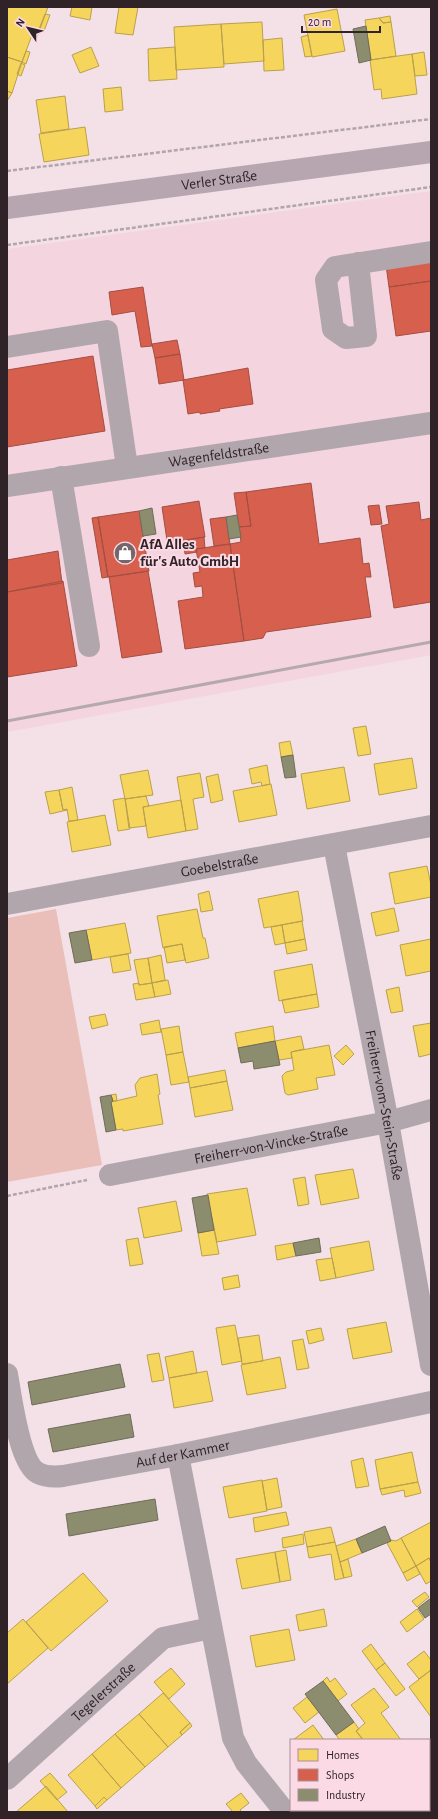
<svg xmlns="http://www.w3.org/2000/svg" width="438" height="1819" viewBox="0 0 438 1819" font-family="'Alegreya Sans',sans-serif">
<rect width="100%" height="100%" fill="#f3e1e7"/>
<path fill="#f4d4df" d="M431,191V655L7,732V249Z"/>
<path fill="#ebbfb9" d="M56,909L102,1165L7,1182V918Z"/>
<path fill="#f6d55c" stroke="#baa04c" d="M7,7H48L37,37L32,35L22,62L7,57Z
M72,7H92L90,20L70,16Z
M119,7H138L133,35L115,33Z
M337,9L345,51L312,57L304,15Z
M45,14L50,15L44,31L39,29Z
M390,16L391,22L383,23L379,18Z
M379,18L383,23L391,22L396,56L371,60L365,20Z
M262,22L264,61L224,64L221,24Z
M221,24L224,67L176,70L174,27Z
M308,35L312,56L305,57L301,37Z
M282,38L284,70L264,71L263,40Z
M91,47L99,66L80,73L72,55Z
M175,47L177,79L149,81L148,49Z
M26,51L30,52L26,64L22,62Z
M424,52L427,75L415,76L412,54Z
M412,54L417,94L382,99L381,89L374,90L370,60Z
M7,57L22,62L12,93L7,91Z
M21,63L25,65L21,76L17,74Z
M121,87L123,110L105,112L103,89Z
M7,91L12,93L7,101Z
M65,96L69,129L41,133L36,100Z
M85,127L89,155L44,162L39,134Z
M366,726L371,754L358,756L353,728Z
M290,741L293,755L281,757L279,743Z
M412,758L417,788L379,795L374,764Z
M267,765L270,784L262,786L261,782L252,784L249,769Z
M344,767L350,801L307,809L301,774Z
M148,770L153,795L125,799L120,775Z
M200,773L204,797L193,799L198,829L186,831L177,777Z
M218,774L223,800L211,803L206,777Z
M271,784L277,815L239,822L233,791Z
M72,787L78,820L69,821L67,809L63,810L59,790Z
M59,790L63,810H67L50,814L45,792Z
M146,796L149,806L143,807L146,826L129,828L125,799Z
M125,798L130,829L118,831L113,800Z
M181,800L186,831L148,838L143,807Z
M105,815L111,845L72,852L67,822Z
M427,866L431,885V897L395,904L389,873Z
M209,891L213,910L201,912L198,894Z
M298,891L303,921L264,928L258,899Z
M394,908L399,931L376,936L371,913Z
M197,909L203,938H205L209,958L186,963L182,944L163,948L157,916Z
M302,921L305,939L285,943L282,925Z
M125,923L131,953L92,960L86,930Z
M282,925L285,943L275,945L271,927Z
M305,939L307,950L287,954L285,943Z
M431,939V971L406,976L400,945Z
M182,944L185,960L167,963L164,947Z
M128,954L131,970L113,973L110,957Z
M161,955L165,980L152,983L148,958Z
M148,958L152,983L139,985L134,960Z
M312,964L317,994L279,1001L274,971Z
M168,980L171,994L155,997L152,983Z
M139,983V985L152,983L155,997L136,1000L133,984Z
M399,987L403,1011L391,1013L386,990Z
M317,994L319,1007L285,1013L282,1000Z
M105,1014L108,1025L92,1029L89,1017Z
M159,1020L161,1032L142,1035L140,1024Z
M431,1023V1054L419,1057L413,1026Z
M179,1026L183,1052L166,1055L161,1029Z
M273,1026L275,1041L238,1048L235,1033Z
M301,1036L304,1049L291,1052L292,1058L279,1060L275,1041Z
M329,1045L335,1075L316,1078L318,1089L288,1095L285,1093L282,1076L286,1072L294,1070L291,1052Z
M346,1045L354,1054L343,1065L334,1056Z
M183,1052L189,1082L171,1085L166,1055Z
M225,1070L227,1081L190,1088L188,1077Z
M157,1074L160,1094L158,1095L163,1124L123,1131V1129L116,1130L111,1102L137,1096L135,1085L140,1078Z
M227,1081L233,1110L195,1117L190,1088Z
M116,1094L117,1101H113L111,1095Z
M353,1169L359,1198L321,1205L315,1175Z
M305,1177L309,1204L298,1206L293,1179Z
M247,1188L256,1235L217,1242L207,1194Z
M176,1201L182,1231L144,1238L138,1208Z
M214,1230L219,1254L202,1256L198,1233Z
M138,1238L143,1264L130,1266L126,1240Z
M369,1241L374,1270L336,1278L330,1248Z
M293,1243L296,1256L277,1260L275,1246Z
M332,1258L336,1278L320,1281L316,1260Z
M238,1275L240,1287L224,1290L222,1278Z
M386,1322L392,1352L353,1359L347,1329Z
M235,1325L242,1361L222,1365L216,1328Z
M321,1328L324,1340L309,1344L306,1331Z
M259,1335L263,1361L242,1364L238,1338Z
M303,1339L309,1368L297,1370L292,1341Z
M193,1351L197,1373L169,1378L165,1357Z
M159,1353L164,1380L152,1382L147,1355Z
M280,1357L286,1388L247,1395L241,1365Z
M207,1371L213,1401L174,1408L169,1378Z
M412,1452L418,1482L380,1489L375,1460Z
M363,1458L369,1486L356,1488L351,1461Z
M277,1478L282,1507L267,1510L262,1481Z
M262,1480L267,1511L229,1518L223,1487Z
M418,1482L421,1493L405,1497L404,1490L382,1495L380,1489Z
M286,1512L289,1525L255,1532L253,1518Z
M431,1522V1562L429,1558L416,1566L401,1538Z
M331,1527L335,1542L307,1547L304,1532Z
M303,1534L304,1544L283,1548L282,1538Z
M401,1538L416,1566L403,1573L387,1543L391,1540L396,1541Z
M356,1539L362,1553L340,1562L336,1546Z
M335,1542L344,1578L335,1580L331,1554L309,1558L307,1547Z
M286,1550L291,1580L280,1582L275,1552Z
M275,1552L280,1582L242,1589L236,1559Z
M429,1558L431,1562V1581L426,1584L416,1566Z
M348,1559L352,1576L344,1578L340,1562Z
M416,1566L420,1574L407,1581L403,1573Z
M83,1573L108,1601L51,1651L26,1622Z
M425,1592L429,1597L417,1607L412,1601Z
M324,1609L327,1626L299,1631L296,1615Z
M417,1609L424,1619L407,1632L400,1622Z
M23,1619L48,1648L7,1684V1633Z
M289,1629L295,1660L256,1667L250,1636Z
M371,1644L385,1663L376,1670L362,1651Z
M424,1651L431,1660V1670L419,1679L407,1664Z
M385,1663L405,1689L396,1696L376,1670Z
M171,1668L185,1684L169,1699L154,1682Z
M431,1670V1717L409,1687Z
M327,1677L330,1682L335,1678L347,1694L338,1701L323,1681Z
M374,1688L389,1707L381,1713L401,1740H363L356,1731L365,1723L351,1705Z
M163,1693L190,1723L180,1732L182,1735L168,1747L139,1714Z
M307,1697L319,1712L305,1723L293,1708Z
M139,1714L168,1747L145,1767L115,1734Z
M354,1722L359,1729L356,1731L362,1738L360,1740H340L336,1735Z
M190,1723L192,1726L182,1735L180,1732Z
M313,1725L324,1740H293Z
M115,1734L145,1767L121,1788L92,1754Z
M92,1754L121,1788L107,1800L104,1797L95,1806L68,1775Z
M50,1773L67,1792L57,1800L40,1781Z
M46,1786L68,1812H16L45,1787Z
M241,1793L249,1803L240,1810L242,1812H233L226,1804Z
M104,1797L107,1800L97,1809L95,1806Z"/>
<path fill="#d6604d" stroke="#a44e42" d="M431,259V281L389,287L386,265Z
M431,281V331L396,336L389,287Z
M143,287L152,346L141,347L135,311L112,315L109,292Z
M177,340L180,354L155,358L152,344Z
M180,354L184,380L159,384L155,358Z
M93,356L105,431L7,447V370Z
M248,368L253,404L219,409L220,411L200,414V412L188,414L183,380Z
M311,483L319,544L360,538L363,564L369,563L371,577H365L371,617L266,632L263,638L244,641L230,544L241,542L239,527L251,526L246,492Z
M246,492L251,526L239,527L234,493Z
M199,501L205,537L186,540V544L168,547L162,507Z
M419,502L421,520L431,518V602L394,608L381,526L389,524L386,506Z
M379,505L382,524L371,525L368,506Z
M139,511L149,571L108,577L98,517Z
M98,517L108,577L102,578L92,518Z
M226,517L230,544L214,546L210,519Z
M204,537L205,548L196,549L197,552L185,554L184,544H186V540Z
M230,544L244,641L185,649L178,601L203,597L202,586L195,587L193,573L200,572L196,549Z
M58,551L62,583L7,592V560Z
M148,571L162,652L122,658L109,577Z
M63,581L77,666L7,677V592Z"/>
<path fill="#8c8c6e" stroke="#706c59" d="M366,26L371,60L359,63L353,29Z
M152,508L156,534L143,536L139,511Z
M237,515L241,537L229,539L226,517Z
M293,755L296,777L285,778L281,757Z
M86,930L92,960L75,963L69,933Z
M275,1041L280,1065L254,1069L253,1061L241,1063L238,1048Z
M111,1095L113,1101L111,1102L116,1130L106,1132L100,1097Z
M208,1195L214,1230L198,1233L192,1198Z
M319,1238L321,1252L296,1256L293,1243Z
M120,1364L125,1387L32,1405L28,1382Z
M130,1414L134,1437L53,1452L48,1429Z
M155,1499L158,1520L69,1536L66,1514Z
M385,1526L391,1541L362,1553L356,1539Z
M431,1598V1614L425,1618L418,1608Z
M323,1681L354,1722L336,1735L305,1694Z"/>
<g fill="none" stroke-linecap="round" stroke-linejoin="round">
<path stroke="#dbb2e7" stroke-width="8" d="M429,1803L431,1802
M417,1812L420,1810"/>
<path stroke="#b1a5ab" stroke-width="2.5" stroke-dasharray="4 2" stroke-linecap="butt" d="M7,171L431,119
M7,245L431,187
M7,1196L87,1180"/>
<g stroke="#b2a6ad" stroke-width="22">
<path d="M358,263L366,336L346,338L333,329L326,280L335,267L431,252"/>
<path d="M7,347L107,331L127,467"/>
<path d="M61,477L89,646"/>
<path id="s1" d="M7,486L431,423"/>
<path id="s2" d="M334,845L388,1122L431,1365"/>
<path id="s3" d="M7,904L431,826"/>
<path id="s4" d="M110,1175L388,1122L431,1110"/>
<path id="s5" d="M7,1374C11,1396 19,1463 38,1473C46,1477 54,1477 63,1476L178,1455L431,1402"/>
<path d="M178,1455L233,1738L246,1763L285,1812"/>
<path d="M429,1778L431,1776"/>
<path id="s6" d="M7,1779L163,1638L211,1628"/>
<path d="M385,1812L387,1810"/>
</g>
<path stroke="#b7a6b0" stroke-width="22" id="s7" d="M7,208L431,152"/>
<path stroke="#b5a9af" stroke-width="3" d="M7,721L431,642"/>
</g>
<defs>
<g id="shop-disc" transform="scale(1.15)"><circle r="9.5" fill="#74666a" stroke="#fbd9e5"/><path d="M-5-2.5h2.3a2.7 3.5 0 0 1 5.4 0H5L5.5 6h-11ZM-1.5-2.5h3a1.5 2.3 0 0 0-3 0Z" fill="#fff"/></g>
</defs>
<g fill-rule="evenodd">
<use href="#shop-disc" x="125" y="553"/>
</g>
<g text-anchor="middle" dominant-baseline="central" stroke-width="4" stroke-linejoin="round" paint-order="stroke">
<g font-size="15" fill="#2f2327" stroke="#fbd9e5">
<text stroke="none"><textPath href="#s7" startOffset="214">Verler Straße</textPath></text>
<text stroke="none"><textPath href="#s1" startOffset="214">Wagenfeldstraße</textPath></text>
<text stroke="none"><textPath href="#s3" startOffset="216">Goebelstraße</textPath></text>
<text stroke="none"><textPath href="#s2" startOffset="265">Freiherr-vom-Stein-Straße</textPath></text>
<text stroke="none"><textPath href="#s4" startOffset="164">Freiherr-von-Vincke-Straße</textPath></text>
<text stroke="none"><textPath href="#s5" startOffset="253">Auf der Kammer</textPath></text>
<text stroke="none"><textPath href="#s6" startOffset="130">Tegelerstraße</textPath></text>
</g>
<g font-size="15" font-weight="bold" fill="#2f2327" stroke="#fbd9e5" text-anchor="start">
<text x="140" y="544">AfA Alles<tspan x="140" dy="17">für's Auto GmbH</tspan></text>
</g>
</g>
<rect width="438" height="1819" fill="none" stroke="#2f2327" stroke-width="16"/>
<rect x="290" y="1739" width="140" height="72" fill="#fbd9e5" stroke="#a99099"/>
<rect x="298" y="1749" width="20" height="12" fill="#f6d55c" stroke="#a99099"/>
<text x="326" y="1759" font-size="12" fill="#2f2327">Homes</text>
<rect x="298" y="1769" width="20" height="12" fill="#d6604d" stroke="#a99099"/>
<text x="326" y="1779" font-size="12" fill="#2f2327">Shops</text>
<rect x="298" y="1789" width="20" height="12" fill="#8c8c6e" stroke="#a99099"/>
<text x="326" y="1799" font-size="12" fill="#2f2327">Industry</text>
<g transform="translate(28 28) rotate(305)" stroke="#fbd9e5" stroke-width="3" paint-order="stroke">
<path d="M0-3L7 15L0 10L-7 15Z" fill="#2f2327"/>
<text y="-6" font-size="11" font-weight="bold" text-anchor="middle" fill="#2f2327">N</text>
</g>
<path d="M302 26v6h78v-6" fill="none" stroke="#2f2327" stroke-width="2"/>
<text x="308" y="26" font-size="12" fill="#2f2327" stroke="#fbd9e5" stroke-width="3" paint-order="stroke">20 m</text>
</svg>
